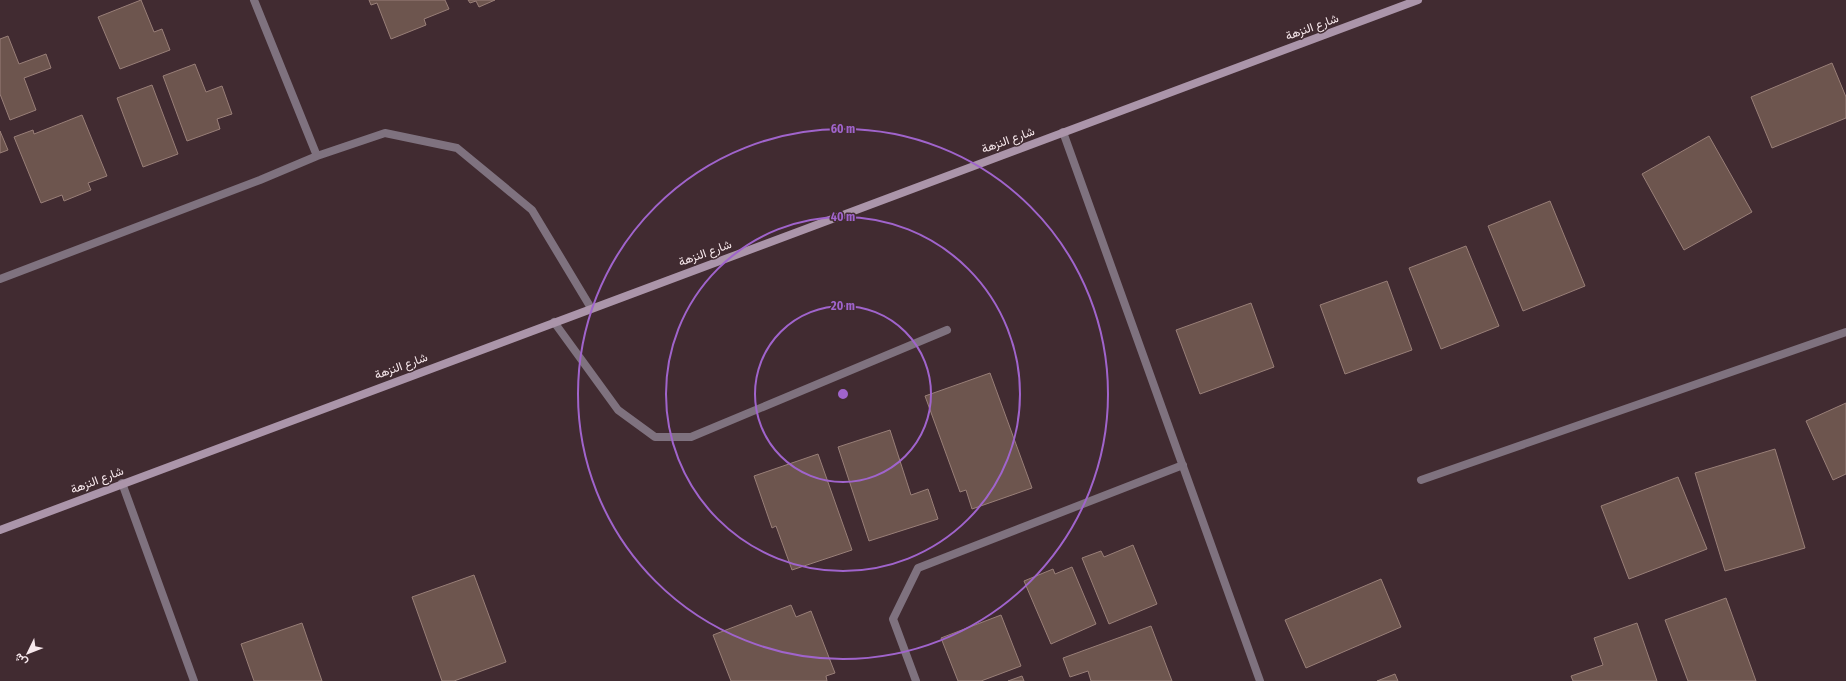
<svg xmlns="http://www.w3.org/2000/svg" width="1846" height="681" viewBox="0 0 1846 681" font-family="'Fira Sans Condensed',Vazirmatn,sans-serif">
<rect width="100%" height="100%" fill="#412b31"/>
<path fill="#6d554e" stroke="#997f78" d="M141,0L154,32L162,29L170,50L120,69L98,17Z
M369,0H445L449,9L424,19L426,25L391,39L377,3L371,5Z
M468,0H495L479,7L476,1L470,3Z
M8,36L19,64L46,54L51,68L24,78L36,110L10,120L0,94V39Z
M1832,63L1846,97V118L1772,148L1751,97Z
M195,64L206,92L222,86L232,114L217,119L220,129L187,141L163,76Z
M152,85L178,154L143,167L117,98Z
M82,115L107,176L88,183L91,190L64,201L62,195L41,203L14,137L33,130L34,134Z
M0,131L8,150L0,153Z
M1709,136L1752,212L1684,250L1642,174Z
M1550,201L1585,286L1523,311L1488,226Z
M1466,246L1499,326L1441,349L1409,268Z
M1387,281L1412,350L1345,374L1320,305Z
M1251,303L1274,367L1200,394L1176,330Z
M990,373L1032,488L972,509L966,490L960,492L925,396Z
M1846,403V474L1833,480L1806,421Z
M890,430L911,495L928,489L938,519L869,541L838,447Z
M1775,449L1805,548L1725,571L1695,473Z
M818,454L852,550L792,570L776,526L772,528L754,476Z
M1678,477L1707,549L1629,579L1601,506Z
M1133,545L1157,604L1109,624L1082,558L1101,551L1104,557Z
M1072,567L1096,624L1051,644L1024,581L1053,569L1055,574Z
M474,575L506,662L454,681H442L412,597Z
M1381,579L1401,627L1306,668L1285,620Z
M1726,598L1756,681H1688L1665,620Z
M791,605L796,617L811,611L835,673L826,676L827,681H731L713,635Z
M1001,615L1021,666L981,681H958L941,638Z
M302,623L322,681H254L241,644Z
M1637,623L1657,681H1573L1571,676L1603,665L1594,638Z
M1151,626L1172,681H1091L1088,671L1070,677L1063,658Z
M1395,674L1398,681H1377Z
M1022,676L1024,681H1008Z"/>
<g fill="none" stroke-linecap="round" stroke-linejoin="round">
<path stroke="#7f727f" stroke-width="8" d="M1421,480L1846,332"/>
<path stroke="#7f727f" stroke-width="8" d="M254,0L317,156
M1063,132L1260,681
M0,279L260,180L317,156L385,133L457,148L532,210L591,308
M554,322L618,410L655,437H691L947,330
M122,483L194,681
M916,681L893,619L918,568L1183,465"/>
<path stroke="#ab95aa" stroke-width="8" d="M0,530L1418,0"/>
</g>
<g fill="none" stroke="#a064cc" stroke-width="2">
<circle cx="843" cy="394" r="88"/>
<circle cx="843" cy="394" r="177"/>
<circle cx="843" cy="394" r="265"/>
</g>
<g text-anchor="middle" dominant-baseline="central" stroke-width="3" stroke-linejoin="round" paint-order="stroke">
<g font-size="12" fill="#f7e8ec" stroke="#412b31">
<text transform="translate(1312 27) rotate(-20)">شارع النزهة</text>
<text transform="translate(1008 140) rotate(-20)">شارع النزهة</text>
<text transform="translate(705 253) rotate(-20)">شارع النزهة</text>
<text transform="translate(401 366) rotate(-20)">شارع النزهة</text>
<text transform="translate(97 480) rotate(-21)">شارع النزهة</text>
</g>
</g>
<circle cx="843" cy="394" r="6" fill="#a064cc" stroke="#412b31" stroke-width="2"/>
<g font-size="12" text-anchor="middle" font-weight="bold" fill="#a064cc" stroke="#412b31" stroke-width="3" stroke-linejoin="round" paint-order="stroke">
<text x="843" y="133">60 m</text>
<text x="843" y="221">40 m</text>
<text x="843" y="310">20 m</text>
</g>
<g transform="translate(28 653) rotate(227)" stroke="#412b31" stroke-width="3" paint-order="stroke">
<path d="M0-3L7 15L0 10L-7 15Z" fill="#f7e8ec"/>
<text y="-6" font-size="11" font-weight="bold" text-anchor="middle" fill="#f7e8ec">ش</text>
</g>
</svg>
